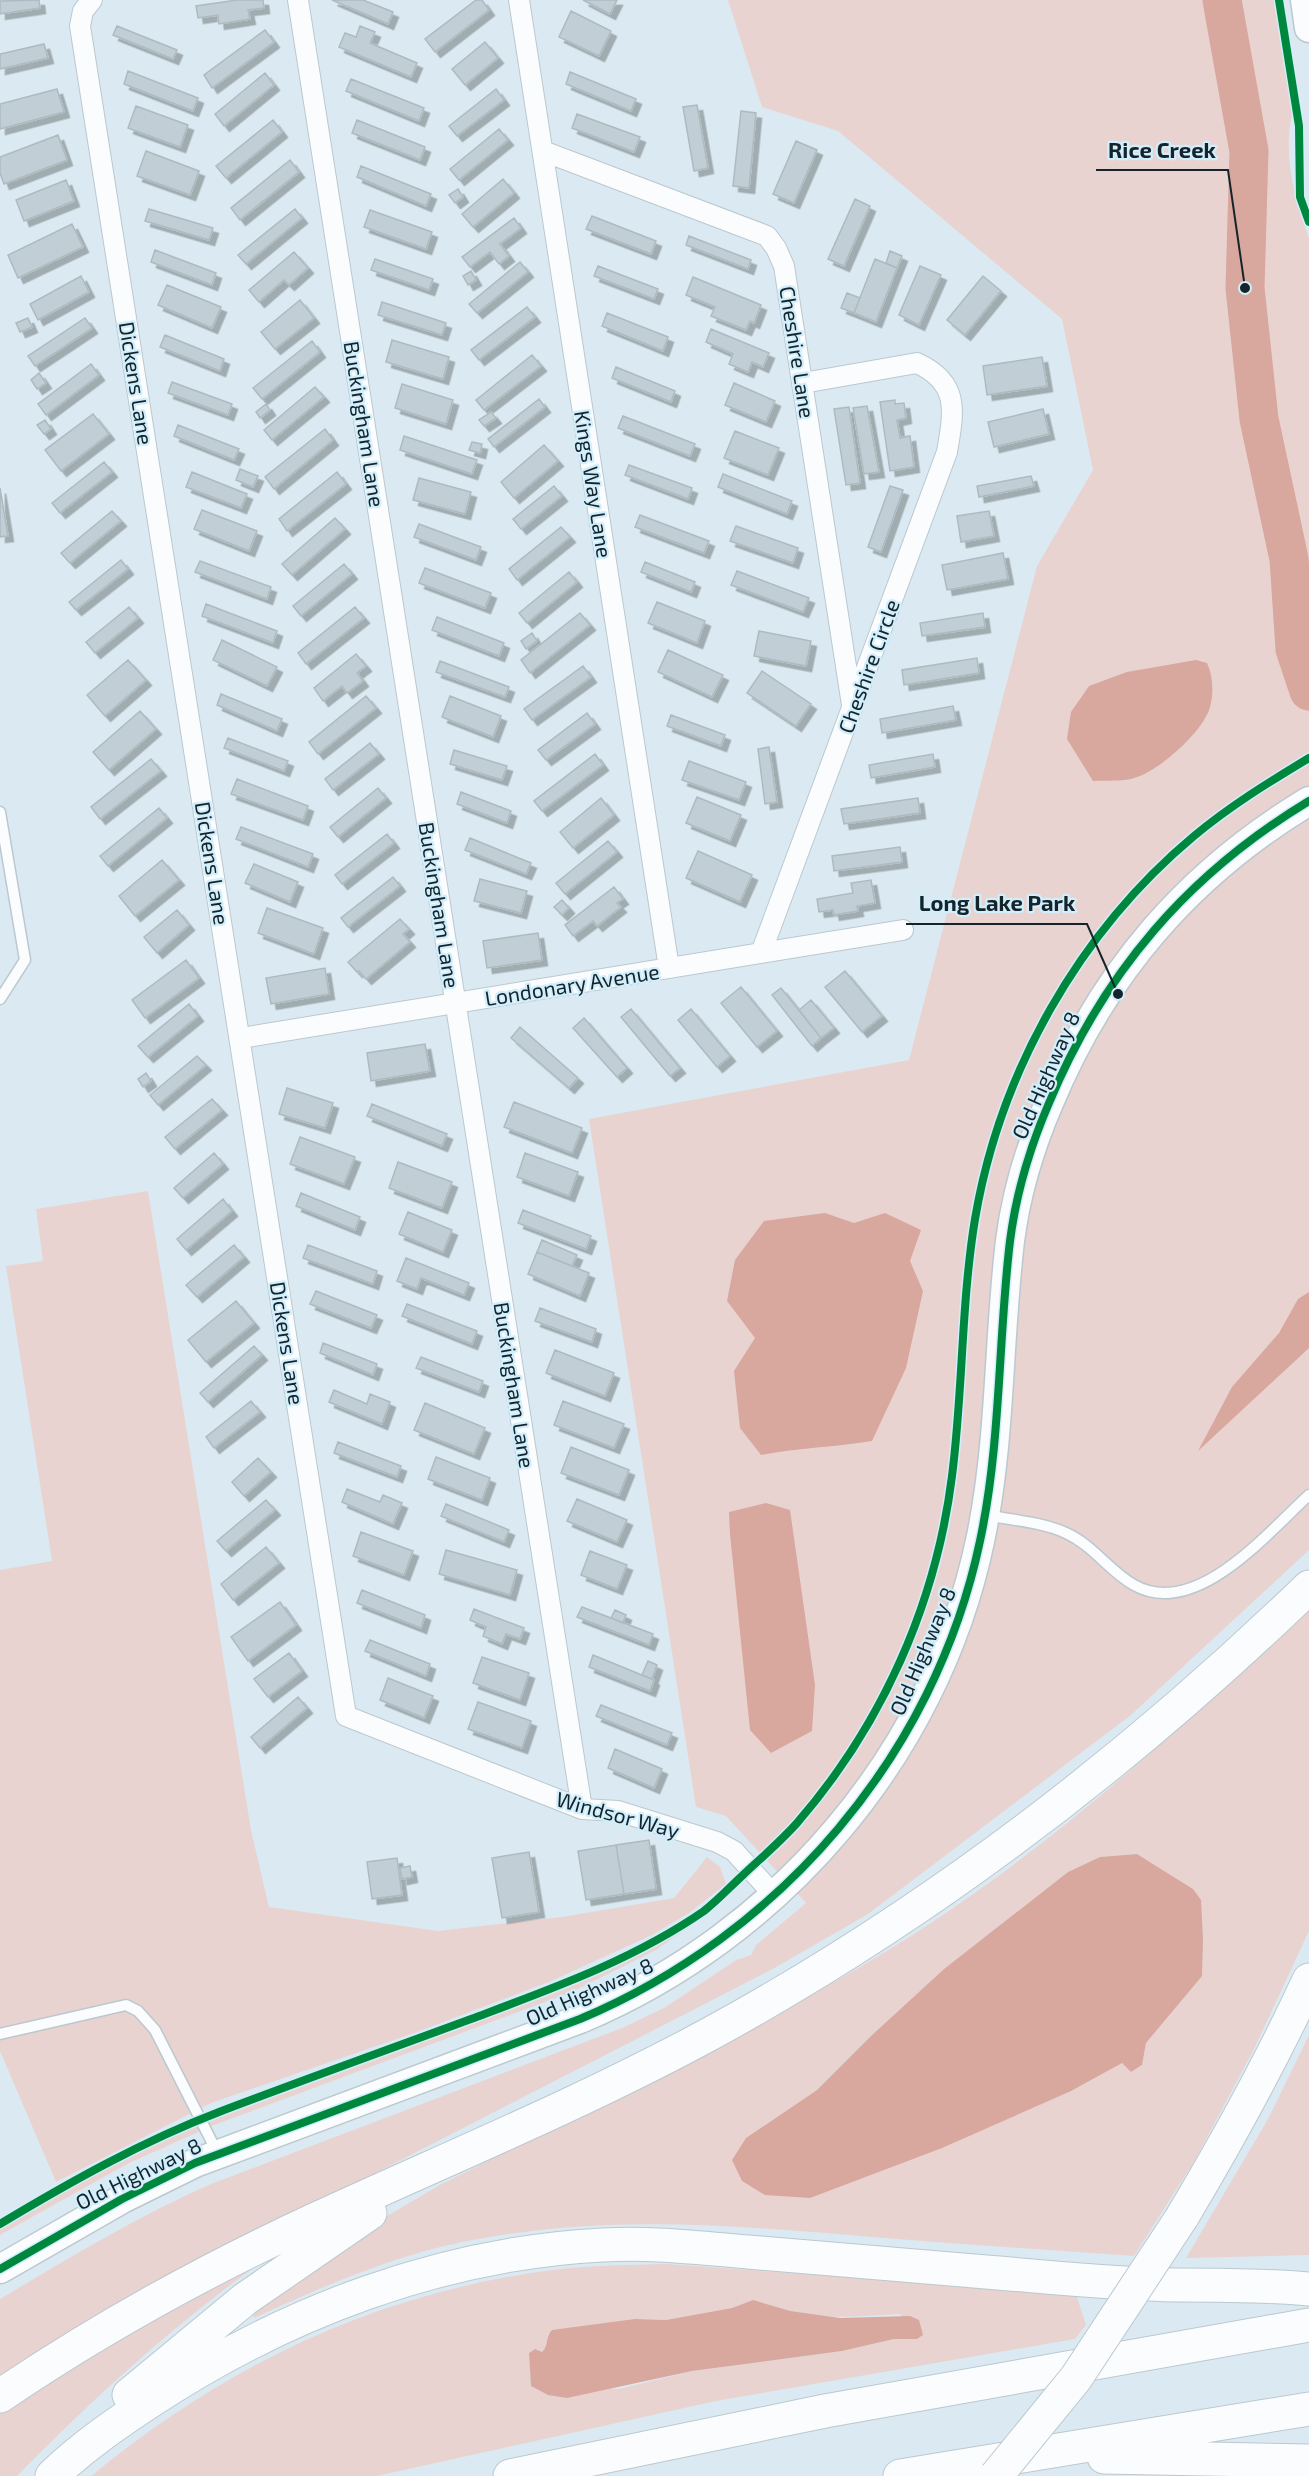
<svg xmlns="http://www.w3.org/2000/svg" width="1309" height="2476" viewBox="0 0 1309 2476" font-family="'Exo 2',sans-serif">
<defs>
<filter id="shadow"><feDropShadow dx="5.5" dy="5.5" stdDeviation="0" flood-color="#0004"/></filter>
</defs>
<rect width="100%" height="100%" fill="#dbeaf2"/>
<path fill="#e9d3d0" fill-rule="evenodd" d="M728,0H1274L1293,110C1282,154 1294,196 1309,238V1550L1131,1715L868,1914L771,1970L286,2219L0,2380V2299C69,2258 138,2216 211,2184L622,2028L664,2008L736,1960L751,1955L756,1945L806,1903L726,1816L696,1807L589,1119L909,1060L1037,566L1093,470L1062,319L838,131L762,107Z
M148,1191L251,1830L269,1907L438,1931L562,1917L674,1898L707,1857L720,1867L726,1884L689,1913L652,1935L549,1982L417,2032L211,2103L56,2182L0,2051V1570L52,1561L6,1266L43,1261L36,1209Z
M1309,1607V1931L1254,2049L1195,2160L1134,2256C1046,2250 959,2244 872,2237C728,2225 602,2213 458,2243C387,2258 320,2288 254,2318L248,2306L382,2219L438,2186C519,2145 599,2105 679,2064C775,2015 870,1966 959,1904C1085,1817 1197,1713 1309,1607ZM1137,1854L1193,1889L1202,1975L1146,2043L1142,2065L1131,2072L1122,2063L746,2138L817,2090L871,2036L944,1969L1068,1872L1100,1857Z
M724,1895L726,1896L714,1910L656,1950L572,1992L214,2125L129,2163L0,2235V2227C68,2187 136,2148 210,2118C354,2060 512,2021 649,1946C675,1932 706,1918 724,1895Z
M1309,2035V2255L1186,2258L1268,2119Z
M260,2263C170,2328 95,2397 17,2476H0V2407L68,2365Z
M668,2264L1076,2294L1086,2325L1075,2339L716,2401L377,2476H91C225,2366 372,2295 545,2271C586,2265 627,2265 668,2264ZM751,2301C795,2322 852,2317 900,2314L917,2339H894L842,2351L692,2371L619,2389L531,2386L529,2353L535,2349L542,2352L547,2347L548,2334L635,2319L666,2320L732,2308Z"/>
<path fill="#d8a79d" d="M1196,660L1207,663C1213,676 1214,692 1210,707C1204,731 1158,772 1134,778C1122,782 1106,780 1093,781L1067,739L1071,712L1089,686L1127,672Z
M825,1213L854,1223L885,1213L921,1230L910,1261L923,1291L906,1368L872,1441C835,1447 798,1448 761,1455L740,1428L734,1371L755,1338L727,1301L735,1260L764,1221Z
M1309,1292V1348L1198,1451L1232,1387L1279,1333L1298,1299Z
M766,1503L790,1510L815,1685L812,1731L771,1753L750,1730L730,1534L729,1512Z
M1137,1854L1193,1889L1201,1900L1203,1939L1202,1976L1146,2043L1142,2065L1131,2072L1122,2063L1071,2091L942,2148L810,2198L765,2195L742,2181L732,2160L746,2138L817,2090L871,2036L944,1969L1068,1872L1100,1857Z
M753,2300L790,2311L840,2318L910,2316L919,2320L923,2335L917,2339H894L842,2351L692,2371L567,2398L548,2395L531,2386L529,2353L535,2349L542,2352C549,2346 545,2337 552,2330L635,2319L666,2320L732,2308Z"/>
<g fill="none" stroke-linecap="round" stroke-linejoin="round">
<path stroke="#d8a79d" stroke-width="39" d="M1222,0L1249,151L1245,288L1259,419L1289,559L1295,649L1309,691"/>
</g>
<path fill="#c1ced5" stroke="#adbbc1" stroke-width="1.5" filter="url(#shadow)" d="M39,0L40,8L0,14V1Z
M237,0H263L264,8L248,10L250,19L219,24L218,15L198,18L196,6Z
M332,0H363L393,12L388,24Z
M476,0H482L489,10L435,52L425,39Z
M583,0H617L610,14Z
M571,11L611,31L599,56L559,37Z
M117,26L177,50L173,59L113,35Z
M360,26L375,32L370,43L417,63L411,77L339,47L345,33L356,37Z
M265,30L274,42L212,88L204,75Z
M485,42L498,58L465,85L452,69Z
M44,44L48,58L0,69V54Z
M128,71L198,98L193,111L124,84Z
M570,72L636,99L631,111L566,84Z
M265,73L274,85L224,126L215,114Z
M351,79L424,108L419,121L346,91Z
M57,89L64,112L0,129V104Z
M496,89L504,100L457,136L449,126Z
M697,105L708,168L694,171L683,107Z
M136,106L188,125L180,147L128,128Z
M741,111L756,113L749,188L733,186Z
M577,114L640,137L634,152L572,128Z
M273,120L282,132L226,178L216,166Z
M357,120L425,147L420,160L352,133Z
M499,129L508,140L459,180L450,169Z
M58,135L67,160L4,184L0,173V157Z
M796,141L817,150L794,203L773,194Z
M146,151L199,171L190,195L137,176Z
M290,160L299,172L240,220L231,208Z
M361,166L431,194L426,206L357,177Z
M503,179L514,193L473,227L462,214Z
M66,180L74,201L24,221L16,200Z
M458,189L463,197L455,203L449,195Z
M855,199L870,206L844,266L828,259Z
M149,209L213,228L209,240L145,221Z
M295,209L302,218L246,264L238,255Z
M370,210L432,232L426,249L364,227Z
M592,216L656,241L651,254L586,229Z
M514,218L521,228L500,244L509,256L499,264L490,252L470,267L462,257Z
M72,224L83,247L18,278L8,255Z
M689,236L751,260L748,269L686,245Z
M155,250L216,273L212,285L151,262Z
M890,251L902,256L897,268L886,263Z
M294,252L308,268L289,285L284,280L259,302L249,290Z
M375,259L433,279L429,290L371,270Z
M875,259L897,268L876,322L854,313Z
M520,262L528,272L477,313L469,304Z
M598,266L658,289L654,299L594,276Z
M920,266L941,275L919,325L899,315Z
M471,271L476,280L468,285L463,276Z
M81,276L89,292L38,320L30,304Z
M983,276L1001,291L965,335L947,320Z
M693,277L761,305L754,323L750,321L746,330L711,316L715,307L686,295Z
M167,285L221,307L212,328L158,305Z
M847,293L860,298L854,313L841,308Z
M300,300L314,318L275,349L261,332Z
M382,302L446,323L442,335L378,315Z
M527,307L535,317L479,360L471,350Z
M607,313L668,337L663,351L602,326Z
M28,318L32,327L20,332L16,323Z
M85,318L92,328L35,366L28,356Z
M711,329L769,353L763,367L752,362L748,372L729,364L733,354L706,342Z
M165,335L224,359L220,371L160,347Z
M392,340L449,357L443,379L386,362Z
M312,341L320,352L262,399L253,388Z
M532,355L541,366L484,410L476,400Z
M1042,357L1047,386L987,395L983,366Z
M91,364L99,375L46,415L38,404Z
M616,367L675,391L671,402L612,378Z
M39,373L46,383L37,389L31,380Z
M172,382L232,404L228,415L168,393Z
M734,383L775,401L766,422L725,405Z
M402,384L453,400L446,424L395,408Z
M315,387L324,397L272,440L264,430Z
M539,399L545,407L494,447L488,439Z
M895,400V404L904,403L906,418L897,420L900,438L910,436L914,467L890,471L880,402Z
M266,404L270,410L260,418L256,412Z
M867,406L879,472L864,474L853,408Z
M849,407L860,483L846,485L834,409Z
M1043,409L1049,434L994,447L988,422Z
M491,412L496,418L484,426L479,420Z
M93,414L109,434L61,471L45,450Z
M623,416L695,444L690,456L618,428Z
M45,420L51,429L44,434L37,425Z
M178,425L239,449L234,460L174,436Z
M325,429L333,440L274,489L265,477Z
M735,431L779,448L768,475L724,458Z
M404,436L477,460L472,474L400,450Z
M472,442L482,444L480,453L469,450Z
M544,445L558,461L514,498L501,482Z
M104,462L112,472L60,513L52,503Z
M629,465L692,488L688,499L625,475Z
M240,469L258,476L253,487L236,480Z
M192,472L247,494L241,508L186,487Z
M337,472L346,484L287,531L279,519Z
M723,474L792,501L787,514L718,487Z
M1031,476L1034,486L979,497L977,486Z
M419,478L471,492L465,514L413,500Z
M554,486L562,496L521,529L513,519Z
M890,486L903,490L881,552L868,547Z
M0,488L8,536L0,537Z
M202,510L257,531L249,551L194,529Z
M112,511L121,521L70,563L61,553Z
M989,511L994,536L961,542L957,516Z
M640,515L709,541L704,553L635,527Z
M335,518L345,529L292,575L282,564Z
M419,524L481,547L476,560L414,537Z
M736,526L798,548L793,563L730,541Z
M561,527L570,537L517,580L509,569Z
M1003,553L1008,579L947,590L942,565Z
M121,560L128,569L76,610L69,602Z
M200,561L271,587L267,599L195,572Z
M645,562L695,582L691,592L641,572Z
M344,564L352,574L301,616L293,606Z
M425,568L491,593L485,608L419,583Z
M737,571L809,598L803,612L731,585Z
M569,572L577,582L527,623L519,613Z
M657,602L705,621L697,643L648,623Z
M206,604L277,631L273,643L202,616Z
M129,607L138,618L95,653L86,642Z
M355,607L364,618L306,664L298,653Z
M580,613L590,625L530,673L521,660Z
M983,613L985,627L922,636L920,623Z
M437,617L504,643L499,656L432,630Z
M759,631L811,641L806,666L754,656Z
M532,633L537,641L526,649L521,641Z
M222,640L277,667L267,686L213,660Z
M668,650L723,675L712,697L658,672Z
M356,654L366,666L357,673L363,681L347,693L342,686L323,701L314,688Z
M977,658L979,673L904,685L902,670Z
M128,660L146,680L105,716L87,695Z
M440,661L509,687L505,697L436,672Z
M583,666L591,677L532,720L524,709Z
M762,671L811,704L796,726L747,693Z
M221,694L282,719L277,731L217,705Z
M366,696L376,708L318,754L309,742Z
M450,696L501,716L493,737L442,717Z
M953,706L956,720L882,733L880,719Z
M140,711L156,729L109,770L93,752Z
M587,713L595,724L546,760L538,750Z
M671,715L725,735L721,746L667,726Z
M228,738L288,761L284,771L224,748Z
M370,743L379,754L333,790L325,779Z
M769,747L777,802L765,804L758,749Z
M454,750L507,766L502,780L450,764Z
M595,754L603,765L542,811L534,801Z
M933,754L935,767L871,778L869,765Z
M151,759L161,771L100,819L91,807Z
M689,761L746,782L739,800L682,780Z
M237,779L308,806L303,820L231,794Z
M378,788L386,798L338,837L330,827Z
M461,792L511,811L507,823L457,804Z
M697,797L741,815L730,841L686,823Z
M601,798L614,815L573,848L560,832Z
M918,798L920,813L844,824L841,809Z
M159,808L167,818L108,866L100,856Z
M241,827L313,854L308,867L236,839Z
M387,834L394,843L342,884L335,875Z
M470,838L531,863L526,874L465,850Z
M608,841L617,852L565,894L556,883Z
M900,847L902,862L834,871L832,856Z
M698,851L752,875L740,902L686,878Z
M162,860L179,880L135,916L119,896Z
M254,864L298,882L290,902L245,883Z
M393,877L400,886L348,927L341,918Z
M480,879L527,891L521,913L474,901Z
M871,880L875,903L857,906L858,911L834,915L833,910L819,912L817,899L853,893L851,883Z
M614,887L623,899L617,903L621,907L597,926L593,921L573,936L565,925Z
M562,900L569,908L562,915L554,907Z
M267,908L323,928L314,954L258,933Z
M177,910L189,925L157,953L144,937Z
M400,919L409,929L403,934L410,942L366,979L359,971L357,972L348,962Z
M538,933L542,960L487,968L483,941Z
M186,960L199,978L145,1018L132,1000Z
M325,968L329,994L271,1004L266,978Z
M845,971L882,1016L862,1032L825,987Z
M741,987L777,1031L757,1047L721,1003Z
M781,988L821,1038L812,1046L772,995Z
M811,1000L834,1028L821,1038L799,1010Z
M189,1004L198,1016L148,1057L138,1046Z
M631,1009L680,1068L670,1076L621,1017Z
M691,1009L730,1056L717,1067L678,1020Z
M584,1018L627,1068L617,1077L573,1028Z
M520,1027L578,1078L569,1088L511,1038Z
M425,1044L430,1071L371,1081L367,1053Z
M197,1056L206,1065L158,1105L150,1095Z
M146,1073L151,1081L143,1087L138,1079Z
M287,1088L333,1103L325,1128L279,1114Z
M212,1099L222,1110L175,1149L165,1137Z
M514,1102L582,1128L572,1153L504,1127Z
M372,1104L447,1134L442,1146L367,1116Z
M300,1137L355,1157L344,1184L290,1164Z
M214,1153L223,1164L183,1198L174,1188Z
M525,1153L578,1172L569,1196L517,1177Z
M398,1162L452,1182L442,1208L389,1188Z
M301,1193L360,1217L355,1230L296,1206Z
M223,1199L232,1211L186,1250L177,1239Z
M523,1210L591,1236L586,1249L518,1223Z
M408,1212L452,1230L443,1252L399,1234Z
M542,1240L577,1255L572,1266L537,1252Z
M234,1245L244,1257L197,1297L186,1285Z
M308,1245L377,1271L373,1284L303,1258Z
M537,1252L589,1273L580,1296L528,1274Z
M406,1258L469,1283L464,1295L421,1278L417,1289L397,1281Z
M316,1291L377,1315L371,1328L310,1304Z
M236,1301L254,1323L206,1362L188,1340Z
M407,1304L477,1331L472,1344L402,1316Z
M540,1308L596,1329L592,1342L535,1321Z
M323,1343L377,1364L373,1375L320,1353Z
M254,1346L262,1355L208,1402L200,1393Z
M555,1350L614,1373L605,1396L546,1373Z
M421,1357L483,1381L479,1392L416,1368Z
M334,1390L367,1404L370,1394L390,1402L382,1424L329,1402Z
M251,1401L260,1412L214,1448L206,1437Z
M563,1401L624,1424L614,1448L554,1425Z
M425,1403L485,1428L474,1454L414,1430Z
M338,1442L401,1466L397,1477L334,1453Z
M571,1447L629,1470L619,1495L561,1473Z
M436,1457L490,1478L482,1500L428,1479Z
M258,1458L271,1472L244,1496L232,1482Z
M347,1489L380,1502L383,1495L402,1503L393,1524L342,1502Z
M577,1499L627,1520L617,1542L567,1521Z
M266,1500L275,1510L226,1551L217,1541Z
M446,1504L509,1530L504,1542L441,1516Z
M361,1532L413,1551L404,1575L353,1556Z
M266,1547L279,1563L233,1600L221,1584Z
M446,1550L517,1570L510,1595L439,1574Z
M590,1551L627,1565L617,1589L581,1575Z
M362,1590L425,1615L421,1628L357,1603Z
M280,1602L296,1625L248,1661L231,1637Z
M582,1607L653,1634L649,1645L577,1617Z
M474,1609L524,1628L520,1639L506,1634L502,1644L483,1636L486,1627L470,1620Z
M615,1610L626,1615L623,1623L611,1618Z
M370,1640L430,1664L426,1676L365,1651Z
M289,1653L302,1671L268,1697L254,1679Z
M593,1655L654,1680L650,1691L589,1667Z
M482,1657L529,1673L520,1700L473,1683Z
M648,1661L657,1665L652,1679L642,1675Z
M388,1678L433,1696L424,1718L380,1700Z
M298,1697L307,1708L260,1748L251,1737Z
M478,1702L531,1721L522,1748L468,1729Z
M601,1705L672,1733L667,1745L596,1716Z
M615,1749L662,1769L654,1788L608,1768Z
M649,1840L656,1889L624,1894L616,1845Z
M616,1845L624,1894L586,1900L578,1851Z
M529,1852L539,1912L502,1918L492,1858Z
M397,1858L402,1895L372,1899L367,1862Z
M410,1866L412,1877L402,1879L400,1868Z"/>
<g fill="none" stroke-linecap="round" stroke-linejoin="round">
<g stroke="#bbc8cf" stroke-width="13">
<path id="lane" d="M0,812L25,960L0,999
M985,1515C1011,1520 1042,1522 1066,1533C1093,1545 1109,1571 1134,1585C1196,1620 1268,1532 1309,1495
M0,2034L126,2005L138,2011L155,2030L218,2154"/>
</g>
<g stroke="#bbc8cf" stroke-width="22">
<path id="street" d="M92,0L83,11L80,26L346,1716L582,1809L618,1811L717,1842L734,1851L774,1895
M298,0L582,1809
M519,0L669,968
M543,151L767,236L776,248L784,266L852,705
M803,383L917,363C960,383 954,411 947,452L761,953L903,930
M241,1038L761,953"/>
</g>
<g stroke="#bbc8cf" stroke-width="31">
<path id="secondary" d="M1305,0L1309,28
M0,2269L122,2199L195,2163L580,2019C780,1935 935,1755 980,1541C1001,1443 998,1341 1010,1241C1016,1194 1030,1147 1049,1103C1103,973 1188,874 1309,801"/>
</g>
<g stroke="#bbc8cf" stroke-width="35">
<path id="highway" d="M1182,2217C1228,2140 1271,2062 1309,1980
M129,2395L245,2299L370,2213
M0,2396C99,2329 204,2271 312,2221C444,2160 578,2105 706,2036C927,1916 1128,1762 1309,1587
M1104,2457L1309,2461
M52,2476C82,2447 117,2423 152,2400C286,2312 442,2253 603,2245C651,2242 701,2248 748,2252C827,2259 906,2266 986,2272C1049,2277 1113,2284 1177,2285C1221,2285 1265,2285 1309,2289
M510,2476L825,2411L1309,2325
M900,2476L1309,2409"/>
</g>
<use href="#lane" stroke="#fafcfd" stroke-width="10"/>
<use href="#street" stroke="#fafcfd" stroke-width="20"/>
<use href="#secondary" stroke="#fafcfd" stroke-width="28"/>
<use href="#highway" stroke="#fafcfd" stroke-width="33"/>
<g stroke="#bbc8cf" stroke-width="35" stroke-linecap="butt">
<path id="highway-bridge" d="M996,2476L1076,2378L1182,2217"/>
</g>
<use href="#highway-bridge" stroke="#fafcfd" stroke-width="33"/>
<g stroke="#d1eefc" stroke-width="11">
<path id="cycleway" d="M1279,0L1299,126L1300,197L1309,222
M0,2224C70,2182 143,2141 219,2112C303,2080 387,2050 471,2019C551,1989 633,1960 704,1911C718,1900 730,1887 743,1875C761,1858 780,1842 797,1823C882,1725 936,1604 952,1476C963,1391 961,1304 975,1219C1000,1072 1079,932 1194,836C1230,806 1269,782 1309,758
M0,2269L122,2199L195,2163L580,2019C780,1935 935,1755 980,1541C1001,1443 998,1341 1010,1241C1016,1194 1030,1147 1049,1103C1103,973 1188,874 1309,801"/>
</g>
<use href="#cycleway" stroke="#00873e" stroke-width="8"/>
</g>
<g text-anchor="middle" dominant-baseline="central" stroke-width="4.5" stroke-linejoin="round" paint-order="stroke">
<g font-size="21" fill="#15242a" stroke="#d1eefc">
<text transform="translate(798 352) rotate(81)">Cheshire Lane</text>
<text transform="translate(137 383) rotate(81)">Dickens Lane</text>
<text transform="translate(365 424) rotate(81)">Buckingham Lane</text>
<text transform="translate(594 484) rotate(81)">Kings Way Lane</text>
<text transform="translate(868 666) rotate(-70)">Cheshire Circle</text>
<text transform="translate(213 863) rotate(81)">Dickens Lane</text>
<text transform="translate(440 905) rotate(81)">Buckingham Lane</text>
<text transform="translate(572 984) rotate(-9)">Londonary Avenue</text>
<text transform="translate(1045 1075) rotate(-66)">Old Highway 8</text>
<text transform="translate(288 1343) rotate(81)">Dickens Lane</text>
<text transform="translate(515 1385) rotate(81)">Buckingham Lane</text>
<text transform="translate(922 1651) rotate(-67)">Old Highway 8</text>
<text transform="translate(618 1814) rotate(15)">Windsor Way</text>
<text transform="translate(589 1991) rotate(-24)">Old Highway 8</text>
<text transform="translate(138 2173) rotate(-26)">Old Highway 8</text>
</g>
</g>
<path fill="none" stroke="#15242a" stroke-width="2" d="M1245 288L1228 170H1096M1118 994L1087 924H906"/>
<g fill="#15242a" stroke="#d1eefc" stroke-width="2">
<circle cx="1245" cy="288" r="6"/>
<circle cx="1118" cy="994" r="6"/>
</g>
<g font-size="22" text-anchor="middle" font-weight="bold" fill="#15242a" stroke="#d1eefc" stroke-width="4.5" stroke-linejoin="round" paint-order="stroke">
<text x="1162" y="158">Rice Creek</text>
<text x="997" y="911">Long Lake Park</text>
</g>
</svg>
